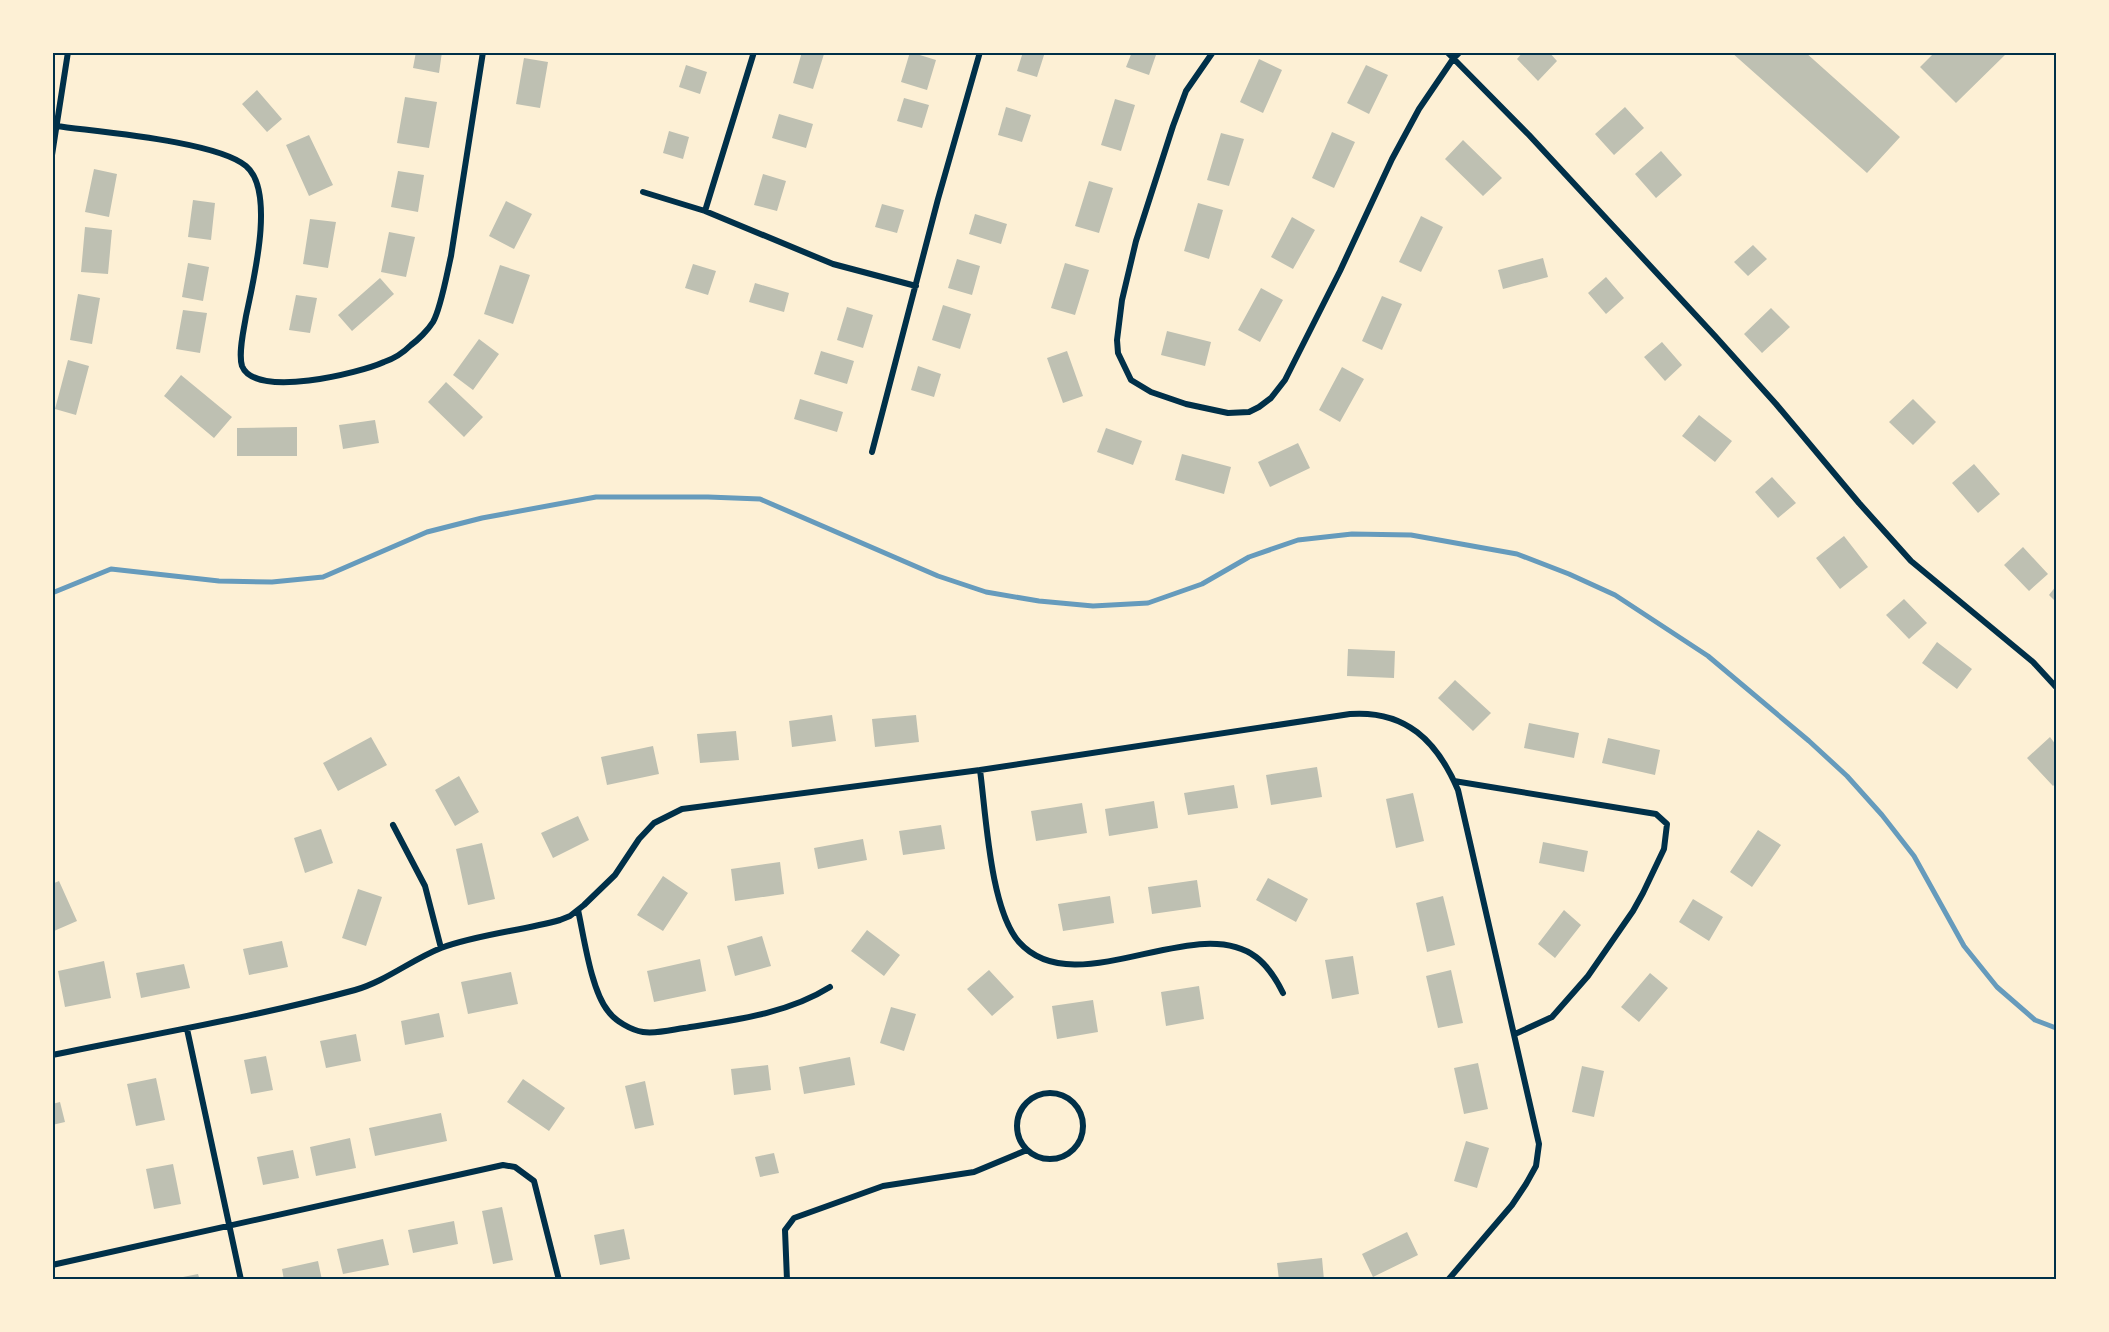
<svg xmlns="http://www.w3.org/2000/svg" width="2109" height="1332" viewBox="0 0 2109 1332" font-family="Montserrat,sans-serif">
<rect width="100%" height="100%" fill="#fdf0d5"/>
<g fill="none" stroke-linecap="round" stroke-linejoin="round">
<path stroke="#669bbc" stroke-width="5" d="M52,593L111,569L219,581L272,582L323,577L427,532L482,518L596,497H708L760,499L938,576L986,592L1039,601L1093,606L1148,603L1202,584L1249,557L1298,540L1352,534L1411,535L1517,554L1569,574L1615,595L1708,656L1809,741L1847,776L1882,815L1914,856L1964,946L1997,987L2035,1020L2056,1028"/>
</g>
<path fill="#bec0b2" d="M416,52H442L439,73L413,68Z
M802,52L824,54L813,89L793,83Z
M910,52L936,60L927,90L901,82Z
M1023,52H1045L1037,77L1017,71Z
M1132,52H1157L1149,75L1126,67Z
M1523,52H1549L1557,61L1538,81L1517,59Z
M1731,52H1805L1900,137L1867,173Z
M1935,52H2008L1956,103L1920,67Z
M524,58L548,62L540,108L516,104Z
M1259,59L1282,70L1263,113L1240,102Z
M686,65L707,72L700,94L679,87Z
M1366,65L1388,75L1369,114L1347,103Z
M257,90L282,119L267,132L242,104Z
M405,97L437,102L429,148L397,143Z
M904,98L929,105L922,128L897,121Z
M1115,99L1135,105L1121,151L1101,145Z
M1006,107L1031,115L1022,142L998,135Z
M1625,107L1644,128L1614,155L1595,134Z
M779,114L813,124L806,148L772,138Z
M669,131L689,137L683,159L663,153Z
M1332,132L1355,142L1334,188L1312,178Z
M1221,133L1244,139L1229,186L1207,180Z
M309,135L333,185L309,196L286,145Z
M1463,140L1502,178L1483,196L1445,159Z
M1661,151L1682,175L1656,198L1635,174Z
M94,169L117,174L109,217L85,212Z
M398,171L424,175L418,212L391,207Z
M763,174L786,181L777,211L754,205Z
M1089,181L1113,188L1099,233L1075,226Z
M193,200L215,203L211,240L188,237Z
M506,201L532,214L514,249L489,236Z
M1198,203L1223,210L1209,259L1184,251Z
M882,204L904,210L897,233L875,227Z
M975,214L1007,224L1001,244L969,234Z
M1421,216L1443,227L1421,272L1399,262Z
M1292,217L1315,230L1293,269L1271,257Z
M310,219L336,222L328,268L303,264Z
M85,227L112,230L108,274L81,272Z
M389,232L415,237L406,277L381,272Z
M1753,245L1767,259L1748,276L1734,262Z
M1543,258L1548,277L1503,289L1498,270Z
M957,259L980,266L972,295L948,288Z
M188,263L209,267L203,301L182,297Z
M1065,263L1089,270L1075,315L1051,308Z
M693,264L716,271L708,295L685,288Z
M500,265L530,275L513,324L484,314Z
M1606,277L1624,298L1606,314L1588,293Z
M380,278L394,294L352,331L338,315Z
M755,283L789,293L784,312L749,302Z
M1261,288L1283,300L1260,342L1238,330Z
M78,294L100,298L92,344L70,340Z
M296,295L317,298L310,333L289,330Z
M1382,296L1402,304L1382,350L1362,341Z
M943,305L971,314L960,349L932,340Z
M847,307L873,315L863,348L837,340Z
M1771,308L1790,327L1762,353L1744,334Z
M183,310L207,313L200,353L176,349Z
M1167,331L1211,342L1205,366L1161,355Z
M479,339L499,354L473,390L453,375Z
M1662,342L1682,365L1665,381L1644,357Z
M821,351L854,361L847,384L814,374Z
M1067,351L1083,396L1063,403L1047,358Z
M68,360L89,366L76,415L55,409Z
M918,366L941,374L934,397L911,390Z
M1342,367L1364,379L1340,422L1319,410Z
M181,375L232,417L214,438L164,396Z
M446,382L483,417L464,437L428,402Z
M800,399L843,412L837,432L794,419Z
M1913,399L1936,422L1913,445L1889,422Z
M1699,415L1732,441L1715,462L1682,436Z
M375,420L379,443L343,449L339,425Z
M297,427V456H237V428Z
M1106,428L1142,441L1133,465L1097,452Z
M1298,443L1310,468L1270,487L1258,462Z
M1182,454L1231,467L1224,494L1175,480Z
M1974,464L2000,494L1978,513L1952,483Z
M1772,477L1796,503L1778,518L1755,492Z
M1844,536L1868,567L1840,589L1816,558Z
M2023,547L2048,574L2029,591L2004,565Z
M2056,586V602L2049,595Z
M1904,599L1927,623L1909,639L1886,615Z
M1937,642L1972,669L1957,689L1922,663Z
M1348,649L1395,651L1394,678L1347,676Z
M1455,680L1491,713L1473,731L1438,698Z
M832,715L836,741L792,747L789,721Z
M916,715L919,742L875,747L872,719Z
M1529,723L1579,733L1574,758L1524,748Z
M736,731L739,760L700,763L697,734Z
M371,737L387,765L338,791L323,763Z
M2050,737L2056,745V783L2053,786L2027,758Z
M1608,738L1660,750L1655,775L1602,763Z
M653,746L659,774L607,785L601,757Z
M1317,767L1322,797L1271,805L1266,775Z
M459,776L479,812L455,826L435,790Z
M1234,785L1238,808L1188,815L1184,793Z
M1413,793L1424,841L1396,848L1386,799Z
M1154,801L1158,828L1109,836L1105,809Z
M1082,803L1087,833L1036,841L1031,811Z
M578,816L589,840L553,858L541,833Z
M941,825L945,849L903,855L899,831Z
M321,829L333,863L305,873L294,838Z
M1758,830L1781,845L1752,887L1730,872Z
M863,839L867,860L818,869L814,848Z
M1543,842L1588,851L1584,872L1539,863Z
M482,843L495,899L468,905L456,849Z
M780,862L784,894L735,901L731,869Z
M663,876L688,893L663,931L637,915Z
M1268,878L1308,899L1296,922L1256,900Z
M1197,880L1201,907L1152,914L1148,887Z
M59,881L77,921L54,931L52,884Z
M358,889L382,897L366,946L342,938Z
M1110,896L1114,923L1063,931L1058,904Z
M1443,896L1455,945L1427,952L1416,903Z
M1693,899L1723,917L1709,941L1679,922Z
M1564,910L1581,925L1555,958L1538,944Z
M867,930L900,955L884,976L851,951Z
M762,936L771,966L735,976L727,946Z
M282,941L288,967L249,975L243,949Z
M1353,956L1359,994L1332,999L1325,960Z
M700,959L706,991L654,1002L647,971Z
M104,961L111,998L65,1007L58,971Z
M184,964L190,988L141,998L136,973Z
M989,970L1014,997L992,1016L967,989Z
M1451,970L1463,1023L1438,1028L1426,976Z
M511,972L518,1004L468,1014L461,982Z
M1650,973L1668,988L1639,1022L1621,1007Z
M1199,986L1204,1019L1166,1026L1161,992Z
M1093,1000L1098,1032L1057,1039L1052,1006Z
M891,1007L916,1014L904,1051L880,1043Z
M439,1013L444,1037L405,1045L401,1021Z
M356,1034L361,1061L326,1068L320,1041Z
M266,1056L273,1090L251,1094L244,1060Z
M850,1057L855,1085L804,1094L799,1067Z
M1478,1063L1488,1109L1464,1114L1454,1068Z
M768,1065L771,1090L734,1095L731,1069Z
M1582,1066L1604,1071L1594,1117L1572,1112Z
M156,1078L165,1120L136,1126L127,1084Z
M523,1079L565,1108L549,1131L507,1102Z
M645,1081L654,1125L635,1129L625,1086Z
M60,1102L65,1122L52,1125V1104Z
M441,1113L447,1141L375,1156L369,1128Z
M350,1138L356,1168L316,1176L310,1147Z
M1466,1141L1489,1148L1477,1188L1454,1181Z
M293,1150L299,1178L263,1185L257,1157Z
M774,1153L779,1173L760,1177L755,1157Z
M173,1164L181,1204L154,1209L146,1169Z
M502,1207L513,1260L493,1264L482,1211Z
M454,1221L458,1244L413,1253L408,1230Z
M624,1229L630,1259L600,1265L594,1235Z
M1407,1232L1418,1255L1373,1277L1362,1254Z
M383,1239L389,1265L343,1274L337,1249Z
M1322,1258L1324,1280H1279L1277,1263Z
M318,1261L322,1280H284L282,1269Z
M198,1274L200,1280H178V1278Z"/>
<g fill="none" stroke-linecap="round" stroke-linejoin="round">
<path stroke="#003049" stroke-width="6" d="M1213,52L1186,91L1173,126L1136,241L1122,300L1117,340L1118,353L1131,380L1151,392L1186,404L1228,413L1249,412L1259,407L1271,398L1285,380L1340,271L1392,159L1419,109L1453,59L1460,52
M1447,52L1529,135L1715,336L1776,404L1859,503L1911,561L2033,662L2056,687
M56,126C99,132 216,141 246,166C276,191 253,282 246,316C244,329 238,353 242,366C255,399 360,373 384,362C393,359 404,352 411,345C418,340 428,330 433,322C441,308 447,273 451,256L483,52
M52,155L68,52
M643,192L705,211L833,264L916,286
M705,211L754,52
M872,452L938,199L980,52
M980,770C986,814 990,909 1019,942C1075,1005 1195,911 1256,957C1268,966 1276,979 1283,993
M1454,781L1656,814L1667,824L1664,849L1643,893L1633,911L1588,976L1552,1017L1515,1034
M393,825L425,886L441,948
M578,910C584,937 591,990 608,1011C615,1021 631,1030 643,1032C656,1034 671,1030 684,1028C734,1020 787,1014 830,987
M187,1029L241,1280
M52,1055C153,1034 256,1017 355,990C386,981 411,960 441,948C479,934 521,931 560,920L570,916L584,905L615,875L639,839L654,823L682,809L980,770L1350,714C1406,710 1437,741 1458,790L1539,1144L1536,1166L1526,1184L1512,1205L1448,1280
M1017 1126a33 33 0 1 1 66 0a33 33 0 1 1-66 0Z
M52,1265L503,1165L515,1167L534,1181L559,1280
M787,1280L785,1230L794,1218L883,1186L974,1172L1027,1150"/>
</g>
<rect width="2109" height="1332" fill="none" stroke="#fdf0d5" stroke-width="108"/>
<rect x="54" y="54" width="2001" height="1224" fill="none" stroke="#003049" stroke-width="2"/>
</svg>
